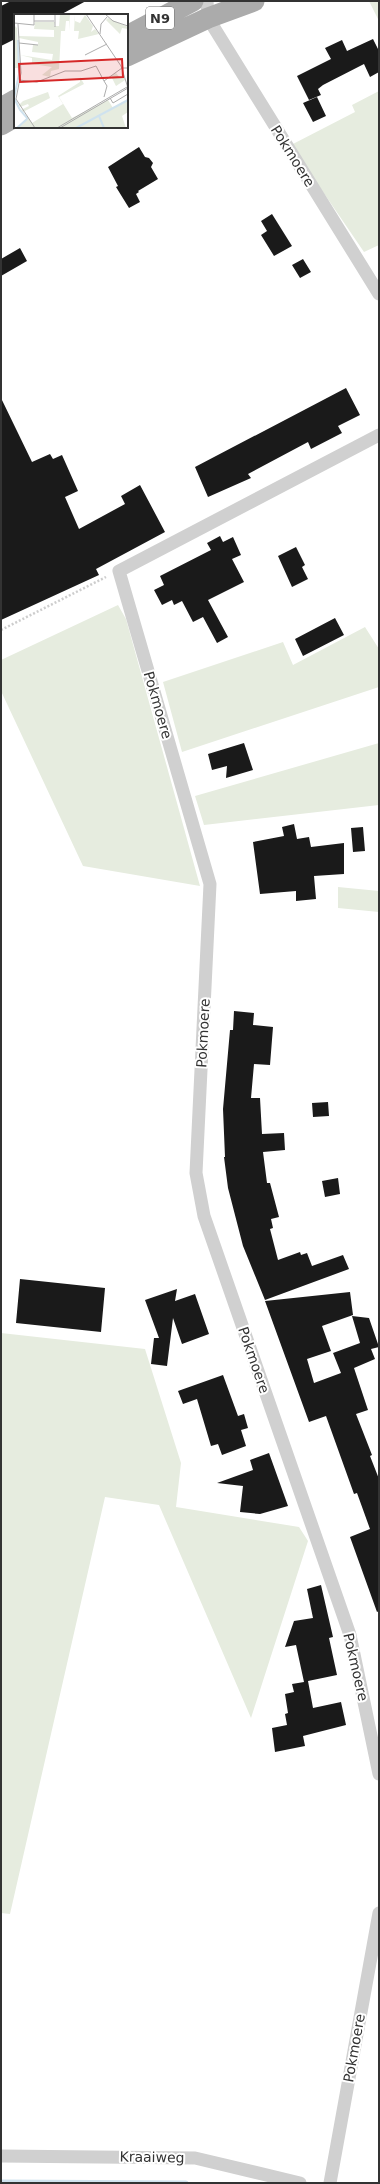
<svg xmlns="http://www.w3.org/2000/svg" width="380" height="2184" viewBox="0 0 380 2184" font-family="'DejaVu Sans',sans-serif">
<rect width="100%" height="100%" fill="#fff"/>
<path fill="#e6ecdf" d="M369,1H379V21Z
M379,91V245L364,252L291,145L355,112L352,105Z
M118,605L126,619L200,886L83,866L1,691V660Z
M365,627L379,649V687L182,752L163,682L283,642L293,665Z
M379,743V805L204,825L195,796Z
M338,887L379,891V912L338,908Z
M1,1333L145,1349L181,1463L176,1507L299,1527L308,1541L251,1718L159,1505L105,1497L10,1914L1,1913Z"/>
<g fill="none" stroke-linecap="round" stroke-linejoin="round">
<path stroke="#cfe2ee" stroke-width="5" d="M1,2182L186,2183"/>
</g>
<path fill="#1a1a1a" d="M11,1H86L60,15H15V39L1,46V6Z
M373,39L379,51V72L370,77L364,64L323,85L318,89L321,95L309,100L297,76L331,59L325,48L342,40L347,51Z
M317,97L326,116L313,122L303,103Z
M139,147L145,157L149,158L153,163L151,167L158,179L138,191L139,192L136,194L140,202L129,208L116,187L118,186L108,167Z
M272,214L292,246L274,256L261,235L267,231L261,221Z
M20,248L27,261L1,276V259Z
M303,259L311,272L300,278L292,265Z
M346,388L360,415L338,426L342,433L311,449L308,442L248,474L251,478L208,497L195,467Z
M1,398L32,462L50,454L53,459L62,455L78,491L65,497L79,529L125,504L121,496L140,485L165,532L96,569L99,575L1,620Z
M220,536L223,542L233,537L241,555L232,559L244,582L208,600L228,637L217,643L203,617L193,622L182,601L174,605L172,600L162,605L154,590L164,585L160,576L211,550L207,543Z
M296,547L305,565L302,567L308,579L292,587L278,556Z
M335,618L344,635L303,656L295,639Z
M244,743L253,770L226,778L227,766L212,770L208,754Z
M294,824L297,839L309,837L311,847L344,843V874L314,876L316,899L296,901V891L260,894L253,842L284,836L282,827Z
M363,827L365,851L353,852L351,828Z
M234,1011L254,1013L253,1025L273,1027L270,1065L254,1064L251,1098H260L262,1134L284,1133L285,1150L263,1152L267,1183H270L279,1217L271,1219L273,1228L270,1229L278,1260L300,1252L301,1255L307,1253L312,1266L343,1255L349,1269L265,1300L243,1246L228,1188L224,1157H225L223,1109L230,1030H233Z
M328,1102L329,1116L313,1117L312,1103Z
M338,1178L340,1194L325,1197L322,1181Z
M20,1279L105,1288L101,1332L16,1323Z
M177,1289L175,1301L195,1294L209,1334L182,1344L173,1318L167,1366L151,1364L154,1338H159L145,1300Z
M350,1292L353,1315L322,1326L331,1351L307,1359L314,1383L341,1373L333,1353L360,1343L352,1316L369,1318L379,1347L371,1349L375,1359L354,1368L368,1410L356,1414L372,1455L370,1456L379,1479V1611L377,1612L350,1537L370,1529L357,1493L354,1494L326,1416L309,1422L265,1301Z
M223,1375L238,1416L244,1414L248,1428L241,1430L246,1446L222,1455L218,1444L211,1446L197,1399L183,1404L178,1391Z
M269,1453L288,1506L260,1514L240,1512L243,1486L217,1483L253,1470L250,1460Z
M321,1585L333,1637L329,1638L337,1675L308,1681L313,1708L341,1702L346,1725L303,1736L305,1746L275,1752L272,1728L287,1725L285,1714L288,1713L285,1694L294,1692L292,1684L304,1682L296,1645L285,1647L294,1621L313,1618L307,1589Z"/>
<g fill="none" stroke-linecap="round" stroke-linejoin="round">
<path stroke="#cdcdcd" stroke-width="2.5" stroke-dasharray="2 2" stroke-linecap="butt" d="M1,630L106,577"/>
<path stroke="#d0d0d0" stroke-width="13" d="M207,1L208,18L379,294
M379,435L119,571L210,884L196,1173L204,1216L350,1635L379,1774
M1,2156L195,2158L300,2183
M330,2183L379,1913"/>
<path stroke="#ababab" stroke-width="21" d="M127,36L193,1
M127,56L208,18L254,1
M1,108L15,100
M1,125L15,117"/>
</g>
<g text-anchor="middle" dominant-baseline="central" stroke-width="4" stroke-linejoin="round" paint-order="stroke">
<rect fill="#fff" stroke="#707070" stroke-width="1" x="146" y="7" width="28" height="22" rx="3"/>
<g font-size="13" font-weight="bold" fill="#333">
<text x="160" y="18">N9</text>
</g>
<g font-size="14" fill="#333" stroke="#fff">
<text transform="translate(293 156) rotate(58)">Pokmoere</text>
<text transform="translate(158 705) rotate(74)">Pokmoere</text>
<text transform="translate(203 1033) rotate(-87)">Pokmoere</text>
<text transform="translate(254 1360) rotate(71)">Pokmoere</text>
<text transform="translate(356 1667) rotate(77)">Pokmoere</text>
<text transform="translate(354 2048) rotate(-80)">Pokmoere</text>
<text transform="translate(152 2157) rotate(1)">Kraaiweg</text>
</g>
</g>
<g transform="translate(14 14)">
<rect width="114" height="114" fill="#fff"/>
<path d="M46,0H56L55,17V7H52L51,17H47L45,55L37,57L36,63L28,61L38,53L18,50V44L6,41L38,46L39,40L18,38L19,31H24V28L5,24V22L40,23V16L20,15L21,8H41L40,12H45ZM61,0V7L66,9L71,1L79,12L77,18L81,15L85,20L64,25L65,17H60ZM94,4L114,13V15L108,14L106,20L92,6ZM0,11L3,14L5,54H0ZM102,59L106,64L110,62L111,66L102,72L97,62ZM66,63L70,70L45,83L58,104L94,86L99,94L86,102L114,86V98L108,102L112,114H2L14,103L18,109L49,90L44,82L66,68ZM34,78L36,84L9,98L7,96L15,92L14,90L6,93L5,91L9,87Z" fill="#e6ecdf"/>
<path fill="none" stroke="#cfe2ee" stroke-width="2" d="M4,26L5,60L0,84L6,96L14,105M85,102L90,114M3,114L13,105M62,114L114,86"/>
<path fill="none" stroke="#adadad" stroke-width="1" d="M41,0V13M72,0L107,52L114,74M91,0L99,7L114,12M20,7H40M0,9L20,11V0M4,10L7,59L2,85L21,114M86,20L87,10L93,3M5,29L24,31M71,41L93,30M5,66L23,68L51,57H67L82,52L90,67L108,54H114M90,83L93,72L90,67M96,84L99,89L114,80M43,114L113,73M46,114L114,74"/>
<path fill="#d62828" fill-opacity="0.15" stroke="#d62828" stroke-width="2" d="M108,45L109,63L6,68L5,50Z"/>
<rect width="114" height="114" fill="none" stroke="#333" stroke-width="2"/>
</g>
<rect width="380" height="2184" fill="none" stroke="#333333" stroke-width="4"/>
</svg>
